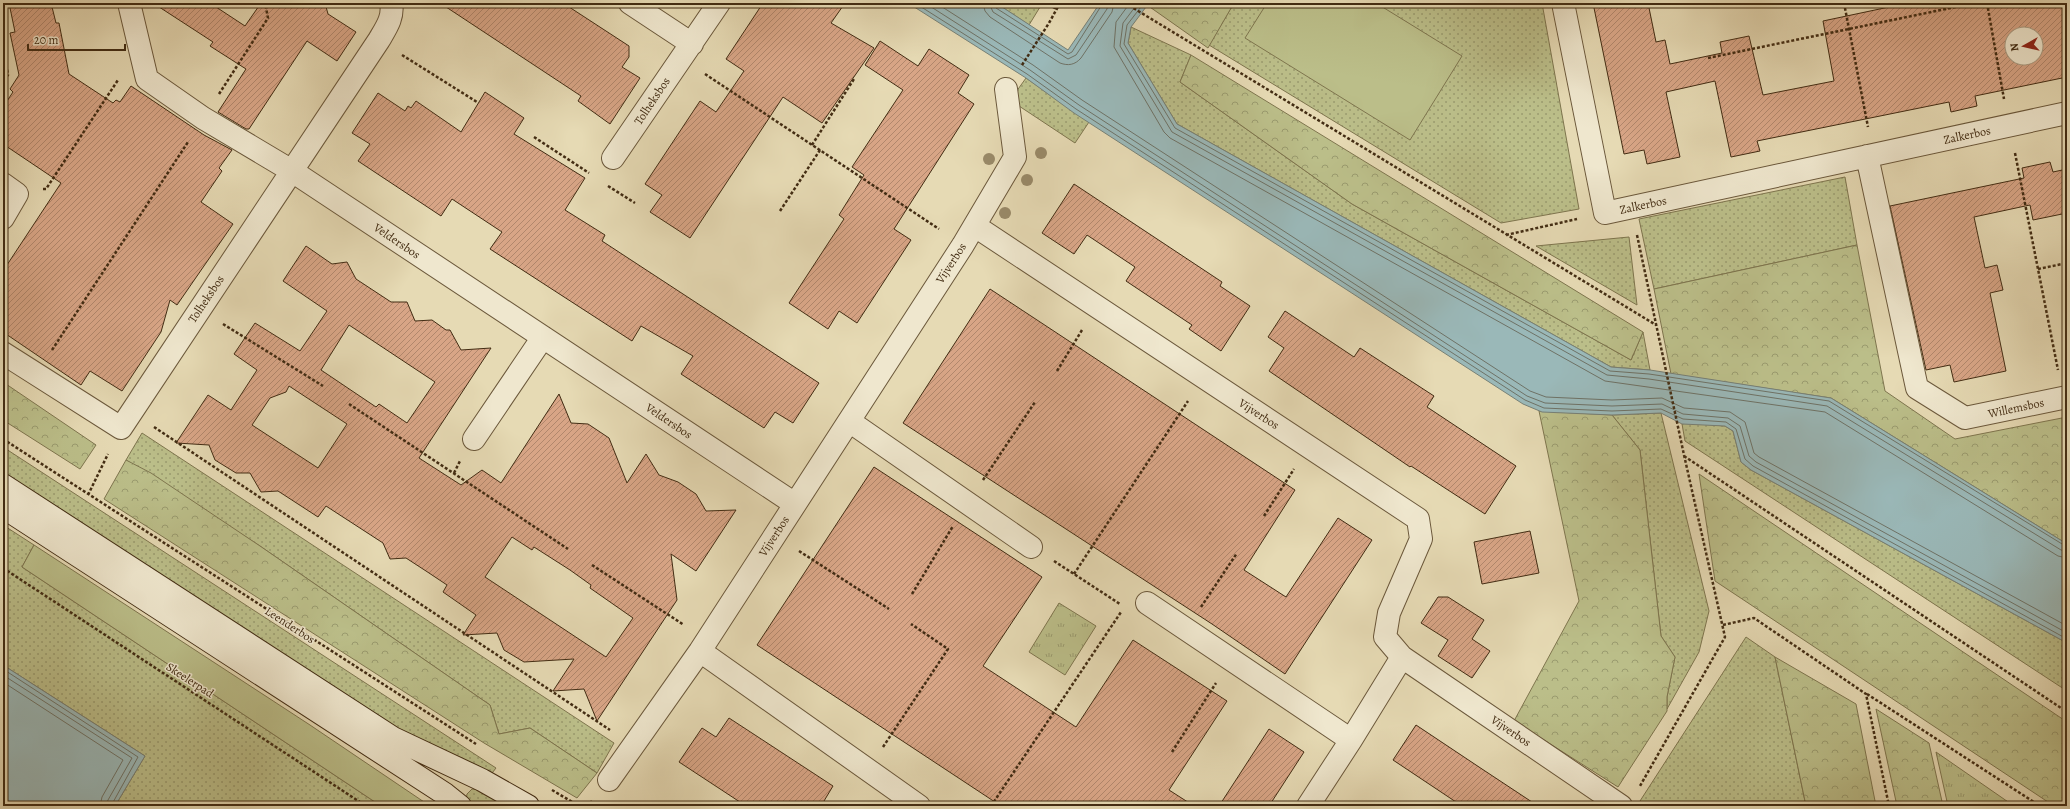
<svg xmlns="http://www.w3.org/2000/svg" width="2070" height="809" viewBox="0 0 2070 809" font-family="Alegreya,serif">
<defs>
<pattern id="grass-dots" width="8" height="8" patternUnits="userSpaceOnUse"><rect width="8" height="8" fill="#bbbe89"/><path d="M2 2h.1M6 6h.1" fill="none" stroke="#9a9b6f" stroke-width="1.8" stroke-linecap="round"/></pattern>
<pattern id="forest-crowns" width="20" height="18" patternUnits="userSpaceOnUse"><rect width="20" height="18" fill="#bbbe89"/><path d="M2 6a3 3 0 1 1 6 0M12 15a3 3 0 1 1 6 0" fill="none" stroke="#9a9b6f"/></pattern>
<pattern id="park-tufts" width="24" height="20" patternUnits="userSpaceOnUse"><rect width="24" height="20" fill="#bbbe89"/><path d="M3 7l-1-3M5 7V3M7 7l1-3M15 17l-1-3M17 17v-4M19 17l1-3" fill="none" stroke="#9a9b6f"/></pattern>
<pattern id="building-hatch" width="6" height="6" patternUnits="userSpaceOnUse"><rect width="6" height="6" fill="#d8a586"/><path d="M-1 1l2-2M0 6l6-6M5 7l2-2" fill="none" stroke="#b1876c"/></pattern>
</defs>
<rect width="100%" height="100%" fill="#e6dab4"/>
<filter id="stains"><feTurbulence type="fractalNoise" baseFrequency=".005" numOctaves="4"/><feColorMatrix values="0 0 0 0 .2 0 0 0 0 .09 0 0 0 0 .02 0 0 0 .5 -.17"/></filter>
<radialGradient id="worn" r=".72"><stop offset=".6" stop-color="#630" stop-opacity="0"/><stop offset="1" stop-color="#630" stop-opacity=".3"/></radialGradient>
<path fill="url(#grass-dots)" stroke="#7e754e" d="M996,3H1031L1040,7L1029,25Z
M1234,3H1542L1579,209L1501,223L1209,45Z
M1131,27L1191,55L1180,82L1352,204L1631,360L1643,332L1650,370L1611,367L1177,124L1128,43Z
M1026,78L1089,122L1075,143L1016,104V92Z
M1845,177L1857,245L1654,289L1639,219Z
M1629,237L1637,305L1536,246Z
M1661,413L1709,611L1699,652L1667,709V697L1675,657L1661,636L1640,450L1612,415Z
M1687,423L1725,426L1733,431L1741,462L1751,470L2067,643V691L1685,441L1682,424Z
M142,433L614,743L597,773L530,728L499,734L490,705L260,546L126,460Z
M3,447L496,768L489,777L430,749L3,474Z
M3,525L34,545L22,567L381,806H115L145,756L3,665Z
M1746,637L1775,657L1806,806H1648L1640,801Z
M472,789L482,790L510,806H474L466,800L467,794Z"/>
<path fill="url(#forest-crowns)" stroke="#7e754e" d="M1149,3H1234L1208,48L1147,5Z
M1191,55L1643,332L1631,360L1352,204L1180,82Z
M1857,245L1885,391L1955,439L2067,417V544L1831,398L1671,374L1654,289Z
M3,382L96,445L80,469L3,420Z
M1539,411L1612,415L1640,450L1661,636L1675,657L1667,697V711L1618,787L1514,721L1579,601Z
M126,460L151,473L260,546L490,705L499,734L530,728L597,773L577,798L484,743L104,499Z
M1699,474L2067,722V806H2054L1715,581Z
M1775,657L1856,704L1876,806H1806Z
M1876,709L1929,743L1943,806H1897Z"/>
<path fill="url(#park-tufts)" stroke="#7e754e" d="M1059,603L1096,626L1065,675L1029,652Z
M1936,752L2014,806H1948Z"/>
<path fill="#bbbe89" stroke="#7e754e" d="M1267,3H1376L1462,56L1410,140L1245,38Z
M34,545L310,725L430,806H381L22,567Z"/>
<path fill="#9ab8b8" stroke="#778076" d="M908,3H996L1068,50L1100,3H1149L1131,27L1128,43L1177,124L1611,367L1650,370L1831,398L2067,544V643L1751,470L1741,462L1733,431L1725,426L1682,424L1661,413L1612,415L1542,412L1523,404L1074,113L1026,78Z
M3,665L145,756L115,806H3Z"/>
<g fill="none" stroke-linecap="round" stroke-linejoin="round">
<path stroke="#6e7266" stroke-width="1" d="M915,3L1027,74L1076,109L1525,400L1544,408L1612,411L1661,409L1683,419L1726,422L1736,429L1745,459L1753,466L2067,639
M925,3L1030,70L1079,105L1527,396L1545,403L1612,406L1662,404L1683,414L1728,418L1740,426L1749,456L1756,462L2067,633
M936,3L1033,65L1082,100L1530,391L1546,397L1612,400L1662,398L1684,408L1730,412L1745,422L1754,453L1759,457L2067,626
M983,3L985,11L990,17L1060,63C1068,66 1075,65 1081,58L1112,12L1114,3
M989,3L993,12L1068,59L1076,55L1107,9L1108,3
M994,3L996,8L1068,54L1072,52L1103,3
M1130,3L1116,22L1114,47L1164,132L1170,138L1605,381L1825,412L2058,556L2067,558
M1138,3L1123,23L1120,46L1172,132L1607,375L1649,379L1827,406L2061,550L2067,552
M1144,3L1127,25L1124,44L1175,128L1610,371L1649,374L1829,401L2067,547
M3,669L138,757L111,806
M3,675L132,758L108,800L106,806
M3,682L123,760L102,797L100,806"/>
</g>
<path fill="url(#building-hatch)" stroke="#422c13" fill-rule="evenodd" d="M9,3H51L56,23H59L69,74L113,103L116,100L120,102L131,86L204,135L232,150L219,168L222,171L201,202L233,224L177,305L170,300L161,332L122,391L90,371L81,385L3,332V271L61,183L3,144V107L13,92L10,89L19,75L10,33L15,32Z
M153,3H210L245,26L261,3H325L328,14L356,32L337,61L307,41L249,129H246L218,112L246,69L210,46L213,42Z
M440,3H563L629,46V57L622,67L640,78L610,124L578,101L581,96Z
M763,3H845L831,23L874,48L822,123L783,97L690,238L650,212L662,195L645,184L700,101L716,112L744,71L726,59Z
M1593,3H1648L1656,42L1665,40L1670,64L1722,53L1720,42L1749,36L1763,95L1834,81L1823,21L1908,3H2067V77L1975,96L1977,106L1951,112L1949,102L1757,141L1760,151L1731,157L1715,81L1666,92L1680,157L1647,164L1644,150L1624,154ZM2012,34H2036V58H2012Z
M880,41L918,66L929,49L969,75L958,93L974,104L894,229L911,240L857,323L839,311L828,329L789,303L844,219L839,215L864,175L852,167L903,90L865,65Z
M485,92L524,118L514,134L585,178L565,210L605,235L602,241L819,383L793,423L775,412L764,428L681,374L693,356L641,326L632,341L490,249L502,232L452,199L441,216L358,161L370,144L352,133L378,93L405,111L408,106L411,108L416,101L461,132Z
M2050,162L2053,172L2067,169V213L2033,220L2030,205L1974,217L1985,268L1997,265L2003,290L1990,293L2006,371L1954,382L1950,365L1926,370L1890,206L2024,178L2022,168Z
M1074,184L1222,282L1220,286L1250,306L1221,351L1189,329L1192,325L1126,281L1135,267L1087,235L1074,254L1042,233Z
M306,246L332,264L347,262L356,279L391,302H407L415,321L432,320L446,330H450L461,350L491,348L419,458L461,485L482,470L501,483L559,394L571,423L588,424L609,438L627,483L646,454L659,475L678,482L696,494L706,511L736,510L696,571L671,554L677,600L597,721L584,689L553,691L574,659L524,662L504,650L497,633L463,635L476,615L443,592L447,585L426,571L406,558L390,559L383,543L326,506L318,517L278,491L261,492L250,473H236L215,460L209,445L176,443L208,395L231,410L257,370L234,354L255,323L300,351L327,311L283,281ZM349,325L435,382L407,423L379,404L376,407L321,370ZM289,386L347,424L318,468L252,425L270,398L286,392ZM512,537L532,550L534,547L570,570L591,585L590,588L633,618L606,657L485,577Z
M990,289L1295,490L1244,570L1286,597L1338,518L1372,540L1285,674L1212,624L903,423Z
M1285,311L1354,357L1360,348L1434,396L1427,407L1516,466L1485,514L1411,466L1410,467L1269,371L1284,348L1268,337Z
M874,467L1042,577L983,666L1076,727L1133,640L1227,701L1169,790L1194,806H1001L757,645Z
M1530,531L1539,573L1482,584L1474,542Z
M1438,597H1448L1484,620L1472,639L1490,651L1472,678L1438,656L1448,640L1421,623Z
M729,718L833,786L821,806H746L679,762L702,728L716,737Z
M1416,725L1482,769L1538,806H1462L1393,760Z
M1269,729L1304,752L1269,806H1219Z"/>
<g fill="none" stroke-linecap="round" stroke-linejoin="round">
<g stroke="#6b583b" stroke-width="24">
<path id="minor" d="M129,3L147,79L203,118L292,171L795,504
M630,3L692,44
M1563,3L1605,213L2067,113
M1867,156L1917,388L1965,418L2067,397
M613,158L719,3
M3,184L17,194L3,218
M975,226L1418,519L1421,539L1389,613L1385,637L1402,657L1621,806
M3,353L121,428L379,40C386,28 394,17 391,3
M849,421L1031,547
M474,439L543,337
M1147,603L1351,740
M700,651L919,806
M609,780L700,651L963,245L1015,157L1006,89
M1308,806L1351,740L1402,657"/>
</g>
<g stroke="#422c13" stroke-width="24">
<path id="secondary" d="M3,485L393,738L482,780L528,806
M3,507L445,794L460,806"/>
</g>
<path stroke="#422c13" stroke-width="2.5" stroke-dasharray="3 2" stroke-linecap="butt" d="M1044,3L1057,9
M1125,3L1656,325
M1844,3L1868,127
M1987,3L2004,99
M3,45L8,75L3,81
M402,55L477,102
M1708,58L1975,3
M1022,65L1049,23L1060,3
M705,74L939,229
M219,94L268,18L265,3
M534,137L589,173
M812,145L854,79
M2015,153L2058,370
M608,186L635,203
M43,189H46L118,80
M780,211L820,150
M1506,235L1577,219
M1637,235L1684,455L1725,637L1640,786
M2038,269L2067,263
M223,324L323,386
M52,350L188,142
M1057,371L1082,330
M349,404L568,549
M154,427L610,730
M3,439L476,744
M1684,456L2067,712
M454,473L460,461
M983,480L1035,402
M88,495L108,454
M1264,516L1294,469
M799,551L889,609
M1054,561L1120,604
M592,565L684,625
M3,568L366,806
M1074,574L1188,401
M912,594L953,526
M1201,607L1237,553
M1723,625L1754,618L1866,694L1889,806
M1867,694L2040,806
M883,747L948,649L911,624
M1172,752L1216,683
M552,790L579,806
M589,806L592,801
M991,806L1121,612"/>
<use href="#minor" stroke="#efe7ce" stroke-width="22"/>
<use href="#secondary" stroke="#efe7ce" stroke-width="22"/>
</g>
<g fill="#998a69">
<circle cx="1041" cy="153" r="6"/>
<circle cx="989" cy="159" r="6"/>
<circle cx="1027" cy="180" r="6"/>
<circle cx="1005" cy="213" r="6"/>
</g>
<g text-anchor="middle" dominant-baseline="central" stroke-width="3" stroke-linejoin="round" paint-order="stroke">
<g font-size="12" fill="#422c13" stroke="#efe7ce">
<text transform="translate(652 101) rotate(-56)">Tolheksbos</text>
<text transform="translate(1967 135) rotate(-12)">Zalkerbos</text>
<text transform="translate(1643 205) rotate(-12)">Zalkerbos</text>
<text transform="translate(397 241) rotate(34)">Veldersbos</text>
<text transform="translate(951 263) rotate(-57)">Vijverbos</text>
<text transform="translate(206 299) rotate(-56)">Tolheksbos</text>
<text transform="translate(2016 408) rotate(-12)">Willemsbos</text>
<text transform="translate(1259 414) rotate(33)">Vijverbos</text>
<text transform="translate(669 421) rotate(34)">Veldersbos</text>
<text transform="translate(774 536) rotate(-57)">Vijverbos</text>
<text transform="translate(290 625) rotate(33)">Leenderbos</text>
<text transform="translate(190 680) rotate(33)">Skeelerpad</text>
<text transform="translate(1511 731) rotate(34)">Vijverbos</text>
</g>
</g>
<rect width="2070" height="809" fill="none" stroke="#e6dab4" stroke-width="16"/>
<rect x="4" y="4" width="2062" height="801" fill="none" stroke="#422c13" stroke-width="2"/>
<rect x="8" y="8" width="2054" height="793" fill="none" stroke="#422c13"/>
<g transform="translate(2024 46) rotate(262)"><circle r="19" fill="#efe7ce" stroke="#aa9c83"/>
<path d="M0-3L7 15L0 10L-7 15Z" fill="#8f2418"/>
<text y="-6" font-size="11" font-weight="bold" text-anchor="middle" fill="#422c13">N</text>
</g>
<path d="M28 44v6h97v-6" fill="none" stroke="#422c13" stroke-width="2"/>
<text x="34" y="44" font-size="12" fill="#422c13" stroke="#efe7ce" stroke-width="3" paint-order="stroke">20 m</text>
<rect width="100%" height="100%" filter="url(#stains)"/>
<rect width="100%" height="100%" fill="url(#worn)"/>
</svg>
